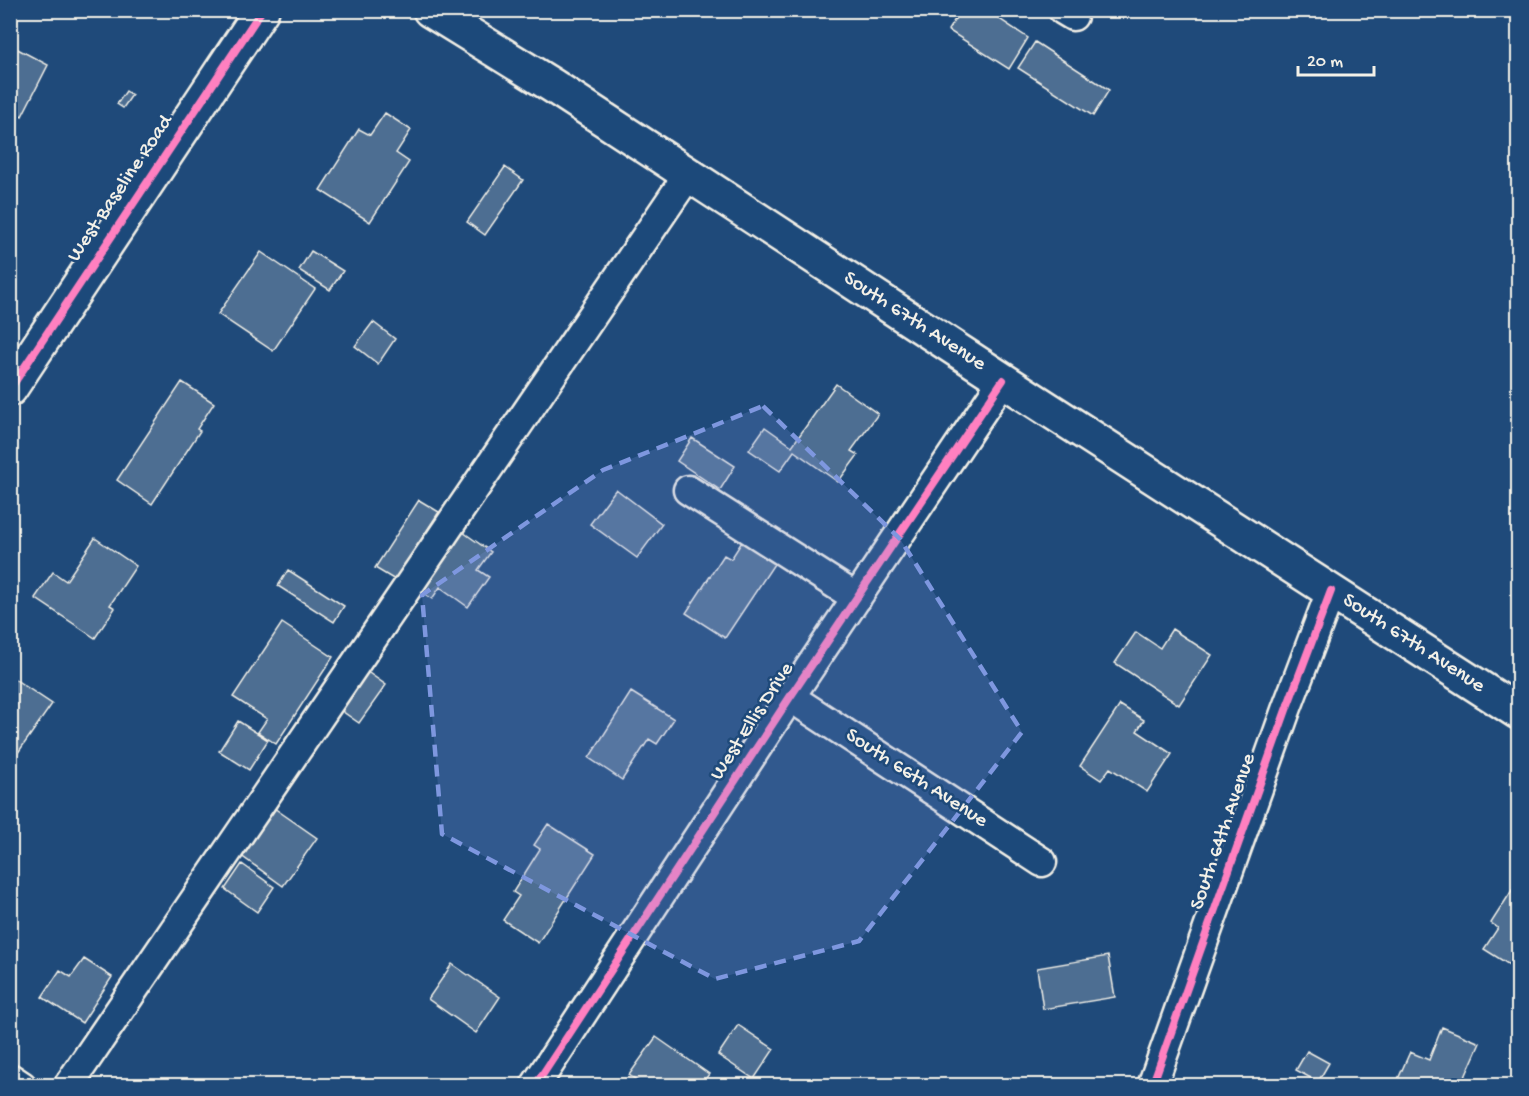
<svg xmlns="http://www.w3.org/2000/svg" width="1529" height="1096" viewBox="0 0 1529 1096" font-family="'Gochi Hand',sans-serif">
<rect width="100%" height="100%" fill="#1f4a7a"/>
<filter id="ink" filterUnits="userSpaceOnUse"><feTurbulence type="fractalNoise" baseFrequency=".0167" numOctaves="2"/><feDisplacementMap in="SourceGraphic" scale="12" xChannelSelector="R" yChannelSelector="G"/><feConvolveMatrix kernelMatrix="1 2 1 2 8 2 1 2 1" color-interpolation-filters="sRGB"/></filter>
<g filter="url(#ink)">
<path fill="#4d6e92" stroke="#f4f1e8" stroke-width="1.5" d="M961,10H986L1028,38L1009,69L948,30Z
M1035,42L1109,90L1093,116L1018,68Z
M10,45L48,65L22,116L10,110Z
M126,91L132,95L123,108L117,104Z
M385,113L411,130L396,153L409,162L370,222L320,190L359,129L370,135Z
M505,167L523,180L485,235L467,222Z
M311,251L343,271L330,290L299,270Z
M261,252L315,289L273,351L218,314Z
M373,322L395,339L378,364L355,346Z
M182,382L214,403L197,429L200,431L152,504L117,480Z
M836,384L878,414L851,451L858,455L838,482L794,451L780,471L749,450L765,427L792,446Z
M692,438L735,466L720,490L677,461Z
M616,489L662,524L637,558L590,524Z
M419,500L439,512L395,580L375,568Z
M460,530L491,552L478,570L489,577L468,607L440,587L432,599L419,590Z
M745,537L778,558L725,638L686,613L724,555L731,559Z
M95,538L136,566L110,605L115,608L95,638L35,598L53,572L66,581Z
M288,570L344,606L334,622L278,586Z
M282,623L333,657L276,744L258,732L267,719L233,697Z
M1172,629L1212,655L1179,705L1115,663L1136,632L1160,648Z
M366,671L386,685L359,723L339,709Z
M10,676L52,704L15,757L10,754Z
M631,692L674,719L657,744L649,739L622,780L589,758Z
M1120,705L1144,720L1137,731L1172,754L1147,792L1110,768L1101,780L1080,766Z
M238,721L268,740L249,770L219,751Z
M274,808L317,838L283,886L240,855Z
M548,824L595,854L538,943L503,920L519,896L513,892L540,849L534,845Z
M242,864L274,887L257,912L225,889Z
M1516,884L1518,885V955L1511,966L1484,949L1498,928L1491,923Z
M1108,956L1115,997L1043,1009L1037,968Z
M84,959L112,977L82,1023L42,997L60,970L71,977Z
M452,964L500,997L476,1033L428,999Z
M738,1025L774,1049L754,1079L718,1055Z
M1442,1027L1480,1043L1461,1086H1395L1410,1052L1429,1060Z
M656,1037L709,1074L701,1086H635L638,1081L629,1075Z
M1307,1051L1329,1063L1318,1082L1296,1070Z"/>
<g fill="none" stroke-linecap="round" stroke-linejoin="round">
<g stroke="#f4f1e8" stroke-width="33">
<path id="minor" d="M1063,10L1073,16
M688,490L857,598
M790,697L1042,862
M10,1078L22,1086
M68,1086L688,175
M535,1086L790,697L1003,380
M1152,1086L1286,710L1331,591"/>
</g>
<g stroke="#f4f1e8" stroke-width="38">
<path id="major" d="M430,10L553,86L1003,380L1518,712
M10,389L262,10"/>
</g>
<use href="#minor" stroke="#1f4a7a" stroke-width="28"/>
<use href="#major" stroke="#1f4a7a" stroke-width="33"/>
<g stroke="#1f4a7a" stroke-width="11">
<path id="cycleway" d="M10,389L262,10
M535,1086L790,697L1003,380
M1152,1086L1286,710L1331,591"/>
</g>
<use href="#cycleway" stroke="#ff80c0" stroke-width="8"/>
</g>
</g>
<path fill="#7e97df" fill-opacity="0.2" stroke="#7e97df" stroke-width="4.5" stroke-dasharray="12 8" stroke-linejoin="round" d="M763,406L900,539L1022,732L859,941L715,979L442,834L422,595L603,470Z"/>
<g text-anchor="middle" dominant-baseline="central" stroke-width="5" stroke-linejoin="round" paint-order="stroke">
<g font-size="21" fill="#f4f1e8" stroke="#1f4a7a">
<text transform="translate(121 189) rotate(-56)">West Baseline Road</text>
<text transform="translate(914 322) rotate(33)">South 67th Avenue</text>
<text transform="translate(1413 644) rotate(33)">South 67th Avenue</text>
<text transform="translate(753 722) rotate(-57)">West Ellis Drive</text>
<text transform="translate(916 779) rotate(33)">South 66th Avenue</text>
<text transform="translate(1224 832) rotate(-71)">South 64th Avenue</text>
</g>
</g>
<rect width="1529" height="1096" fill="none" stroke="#1f4a7a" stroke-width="36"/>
<rect x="18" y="18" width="1493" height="1060" fill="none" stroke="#f4f1e8" stroke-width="2" filter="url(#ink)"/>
<path d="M1298 66v9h76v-9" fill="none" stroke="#f4f1e8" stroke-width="3"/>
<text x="1307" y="66" font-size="18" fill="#f4f1e8" stroke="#1f4a7a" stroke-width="4.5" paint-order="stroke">20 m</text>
</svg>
